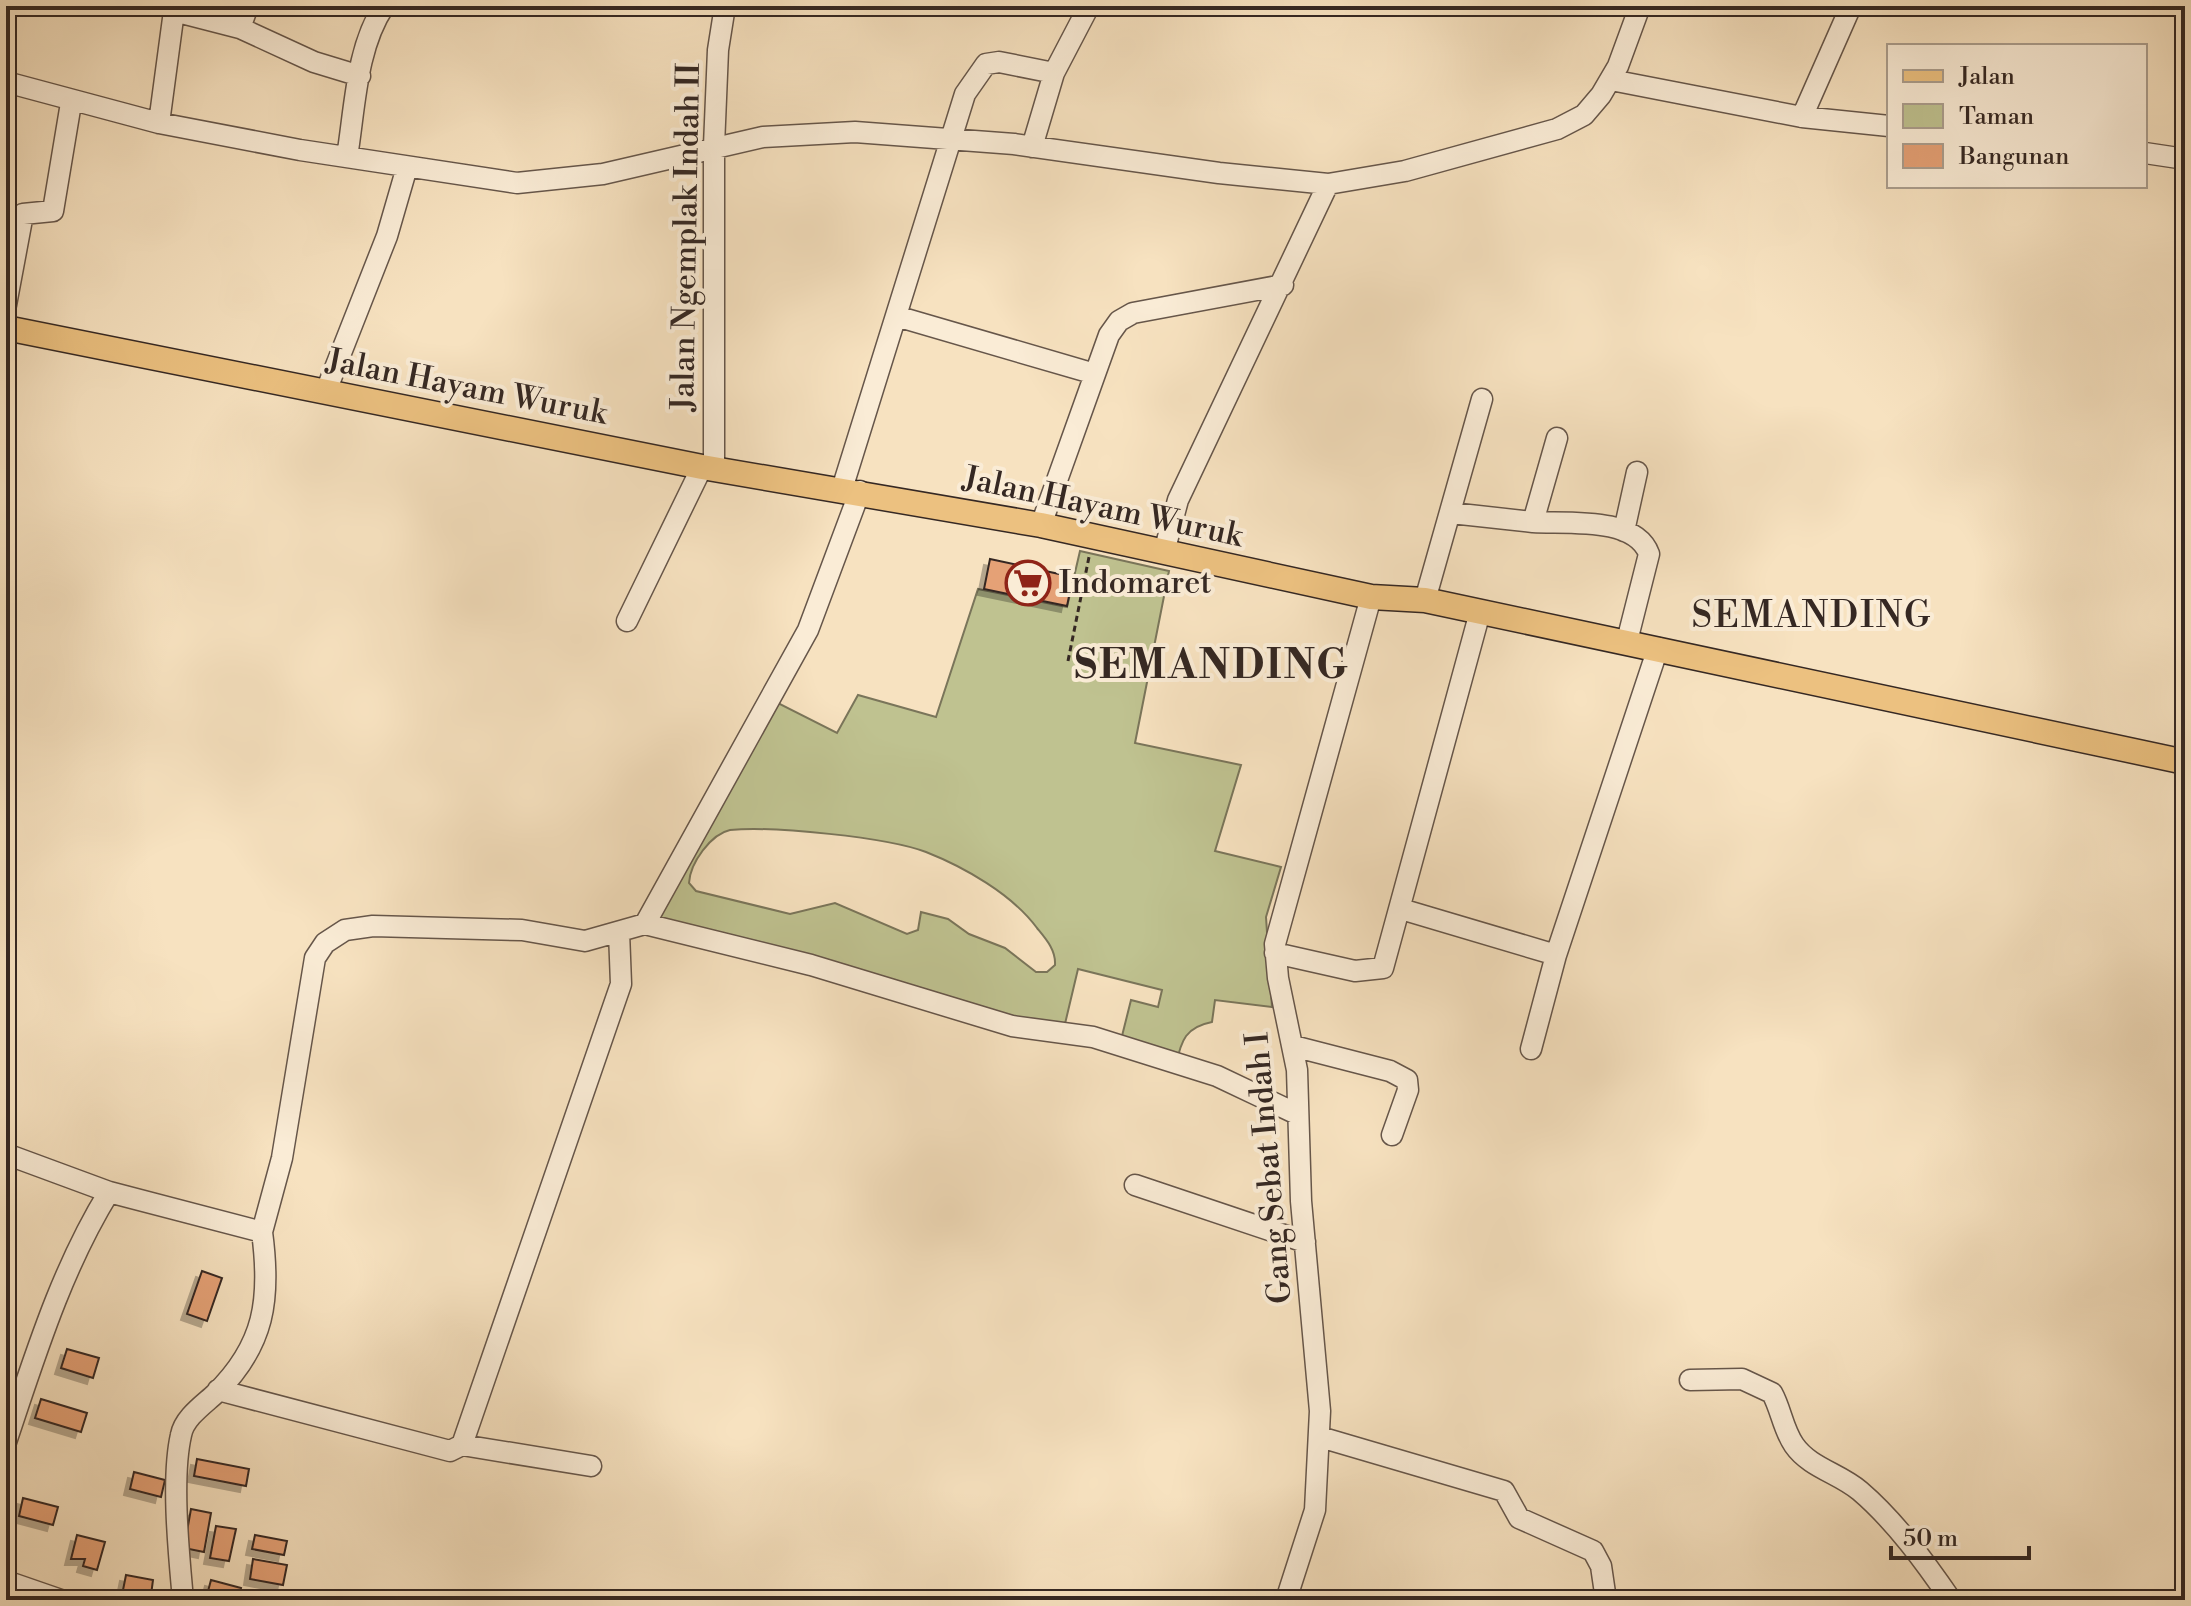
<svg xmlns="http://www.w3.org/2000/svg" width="2191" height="1606" viewBox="0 0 2191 1606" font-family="'Libre Bodoni',serif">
<defs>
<filter id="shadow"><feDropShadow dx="-6" dy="6" stdDeviation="0" flood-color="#0004"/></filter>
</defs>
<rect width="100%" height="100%" fill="#f7e2c0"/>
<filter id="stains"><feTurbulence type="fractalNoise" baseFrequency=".0025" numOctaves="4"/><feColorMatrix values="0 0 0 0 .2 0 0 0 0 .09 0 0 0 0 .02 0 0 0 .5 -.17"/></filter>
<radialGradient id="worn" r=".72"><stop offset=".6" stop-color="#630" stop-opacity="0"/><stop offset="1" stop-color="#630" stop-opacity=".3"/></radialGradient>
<path fill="#bfc290" stroke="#7a755a" stroke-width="2" fill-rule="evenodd" d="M1080,551L1169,571L1135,743L1241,765L1215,851L1281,867L1266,917L1272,1007L1215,1000L1212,1022C1186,1027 1181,1040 1176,1065L1120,1044L1131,1000L1158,1007L1162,990L1078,969L1064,1028L1011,1023L656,921L778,703L837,733L858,695L936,717L978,589L1067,607ZM730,830C773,826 886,837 926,852C964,867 1012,894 1037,928C1046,939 1056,950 1055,965L1047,972H1036L1005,948L969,934L948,919L921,912L918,930L907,934L835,903L790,914L696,891L689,883C690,863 711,834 730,830Z"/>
<path fill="#e5a176" stroke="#352823" stroke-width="2" filter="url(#shadow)" d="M990,559L1073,577L1067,606L984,589Z
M202,1271L222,1278L207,1321L187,1314Z
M67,1349L99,1358L93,1378L61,1368Z
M41,1399L87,1413L81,1432L35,1418Z
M197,1459L249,1469L246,1486L194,1476Z
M134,1472L165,1480L161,1497L130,1489Z
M23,1498L58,1507L53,1525L19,1516Z
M191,1509L211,1513L204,1552L184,1548Z
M216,1526L236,1529L229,1561L210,1558Z
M77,1535L105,1542L97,1570L83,1566L85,1559H71Z
M255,1535L287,1541L284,1555L252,1549Z
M253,1559L287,1565L283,1585L250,1579Z
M126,1575L153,1580L151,1595L123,1590Z
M211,1580L241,1588L238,1600L207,1595Z"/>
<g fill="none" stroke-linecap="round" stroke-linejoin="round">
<g stroke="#66564a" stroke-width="23">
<path id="minor" d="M240,28L314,62L360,76
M1611,80L1802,117L1889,126
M6,82L159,123L300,150L517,183L603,174L763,137L855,132L1014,144L1219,173L1328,184L1405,171L1557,129L1584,115L1601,95L1618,66L1640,6
M1802,117L1851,6
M159,123L174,11L240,28L248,6
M1032,147L1054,73L1089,6
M2145,153L2185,159
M347,157C355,108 356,48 384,6
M6,305L23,214L53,211L71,103
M896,316L1095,374
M326,391L387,236L407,167
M714,470V146L718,50L725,6
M842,489L965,94L986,64L999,62L1054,73
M1451,513L1533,522L1557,438
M1533,522C1566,524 1635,516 1649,554L1627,641
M1041,525L1109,335L1119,321L1133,313L1283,285
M1624,531L1637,472
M1164,552L1178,500L1328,184
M1425,600L1482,399
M627,621L702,467
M1401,909L1556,955
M645,924L808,630L860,491
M1275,953L1355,971L1383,968L1480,612
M1293,1046L1390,1071L1407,1080L1408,1090L1392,1135
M1531,1049L1556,955L1658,648
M6,1154L109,1192
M1135,1185L1305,1242
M1690,1380L1742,1379L1772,1393C1781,1409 1783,1429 1794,1445C1810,1468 1839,1473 1860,1491C1895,1521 1925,1562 1951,1600
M218,1390L450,1451L462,1445L621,984L619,932
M1320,1437L1504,1491L1519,1518L1593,1551L1601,1566L1606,1600
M6,1442C35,1356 61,1270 109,1192L262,1232L282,1158L315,958L325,943L345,930L373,926L522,930L585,941L645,924L811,965L1012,1026L1093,1037L1217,1076L1297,1114
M462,1445L591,1466
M6,1581L61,1600
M183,1600C179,1555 171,1479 181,1435C184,1418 203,1405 215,1394C265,1345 271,1299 262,1232
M1286,1600L1315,1510L1320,1411L1301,1201L1297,1070L1278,978L1275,944L1371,597"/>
</g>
<g stroke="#352823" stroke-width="27">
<path id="major" d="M6,328L702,467L1041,525L1371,597L1425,600L2185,762"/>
</g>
<path stroke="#352823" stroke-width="3" stroke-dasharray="6 4" stroke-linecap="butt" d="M1068,661L1089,557"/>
<use href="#minor" stroke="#faecd6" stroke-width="20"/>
<use href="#major" stroke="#ecc180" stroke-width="24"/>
</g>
<defs>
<g id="supermarket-ring" transform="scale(2.3)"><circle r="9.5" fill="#faecd6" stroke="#8f2418" stroke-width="1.5"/><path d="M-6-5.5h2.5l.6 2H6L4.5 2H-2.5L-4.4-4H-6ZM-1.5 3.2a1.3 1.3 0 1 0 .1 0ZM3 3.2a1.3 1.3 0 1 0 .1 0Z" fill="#8f2418"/></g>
</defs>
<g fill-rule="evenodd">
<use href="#supermarket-ring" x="1028" y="583"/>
</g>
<g text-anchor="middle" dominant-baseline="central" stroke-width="8" stroke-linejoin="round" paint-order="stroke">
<g font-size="32" fill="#352823" stroke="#faecd6">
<text transform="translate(686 237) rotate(-89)">Jalan Ngemplak Indah II</text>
<text transform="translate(467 387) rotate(11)">Jalan Hayam Wuruk</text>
<text transform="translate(1103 507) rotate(12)">Jalan Hayam Wuruk</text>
<text transform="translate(1269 1168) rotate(-95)">Gang Sebat Indah I</text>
</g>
<g font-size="32" fill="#352823" stroke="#faecd6" text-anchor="start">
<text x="1059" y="583">Indomaret</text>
</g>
<g font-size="36" letter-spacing="2" fill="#352823" stroke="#faecd6">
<text x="1812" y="616">SEMANDING</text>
</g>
<g font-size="40" font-weight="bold" letter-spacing="2" fill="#352823" stroke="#faecd6">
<text x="1212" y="666">SEMANDING</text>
</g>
</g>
<rect width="2191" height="1606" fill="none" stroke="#f7e2c0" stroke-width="32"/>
<rect x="8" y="8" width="2175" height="1590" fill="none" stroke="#352823" stroke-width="4"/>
<rect x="16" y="16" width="2159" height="1574" fill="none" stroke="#352823" stroke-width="2"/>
<rect x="1887" y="44" width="260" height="144" fill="#faecd6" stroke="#ab9e8e" stroke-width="2"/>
<rect x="1903" y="70" width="40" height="12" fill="#ecc180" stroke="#ab9e8e" stroke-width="2"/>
<text x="1959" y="84" font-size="24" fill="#352823">Jalan</text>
<rect x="1903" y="104" width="40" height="24" fill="#bfc290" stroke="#ab9e8e" stroke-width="2"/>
<text x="1959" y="124" font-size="24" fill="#352823">Taman</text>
<rect x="1903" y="144" width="40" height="24" fill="#e5a176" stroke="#ab9e8e" stroke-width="2"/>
<text x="1959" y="164" font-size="24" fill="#352823">Bangunan</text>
<path d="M1891 1546v12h138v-12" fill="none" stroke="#352823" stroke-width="4"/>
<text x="1903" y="1546" font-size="24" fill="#352823" stroke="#faecd6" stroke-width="6" paint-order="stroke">50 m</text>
<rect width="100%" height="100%" filter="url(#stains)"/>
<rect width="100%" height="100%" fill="url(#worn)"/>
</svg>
